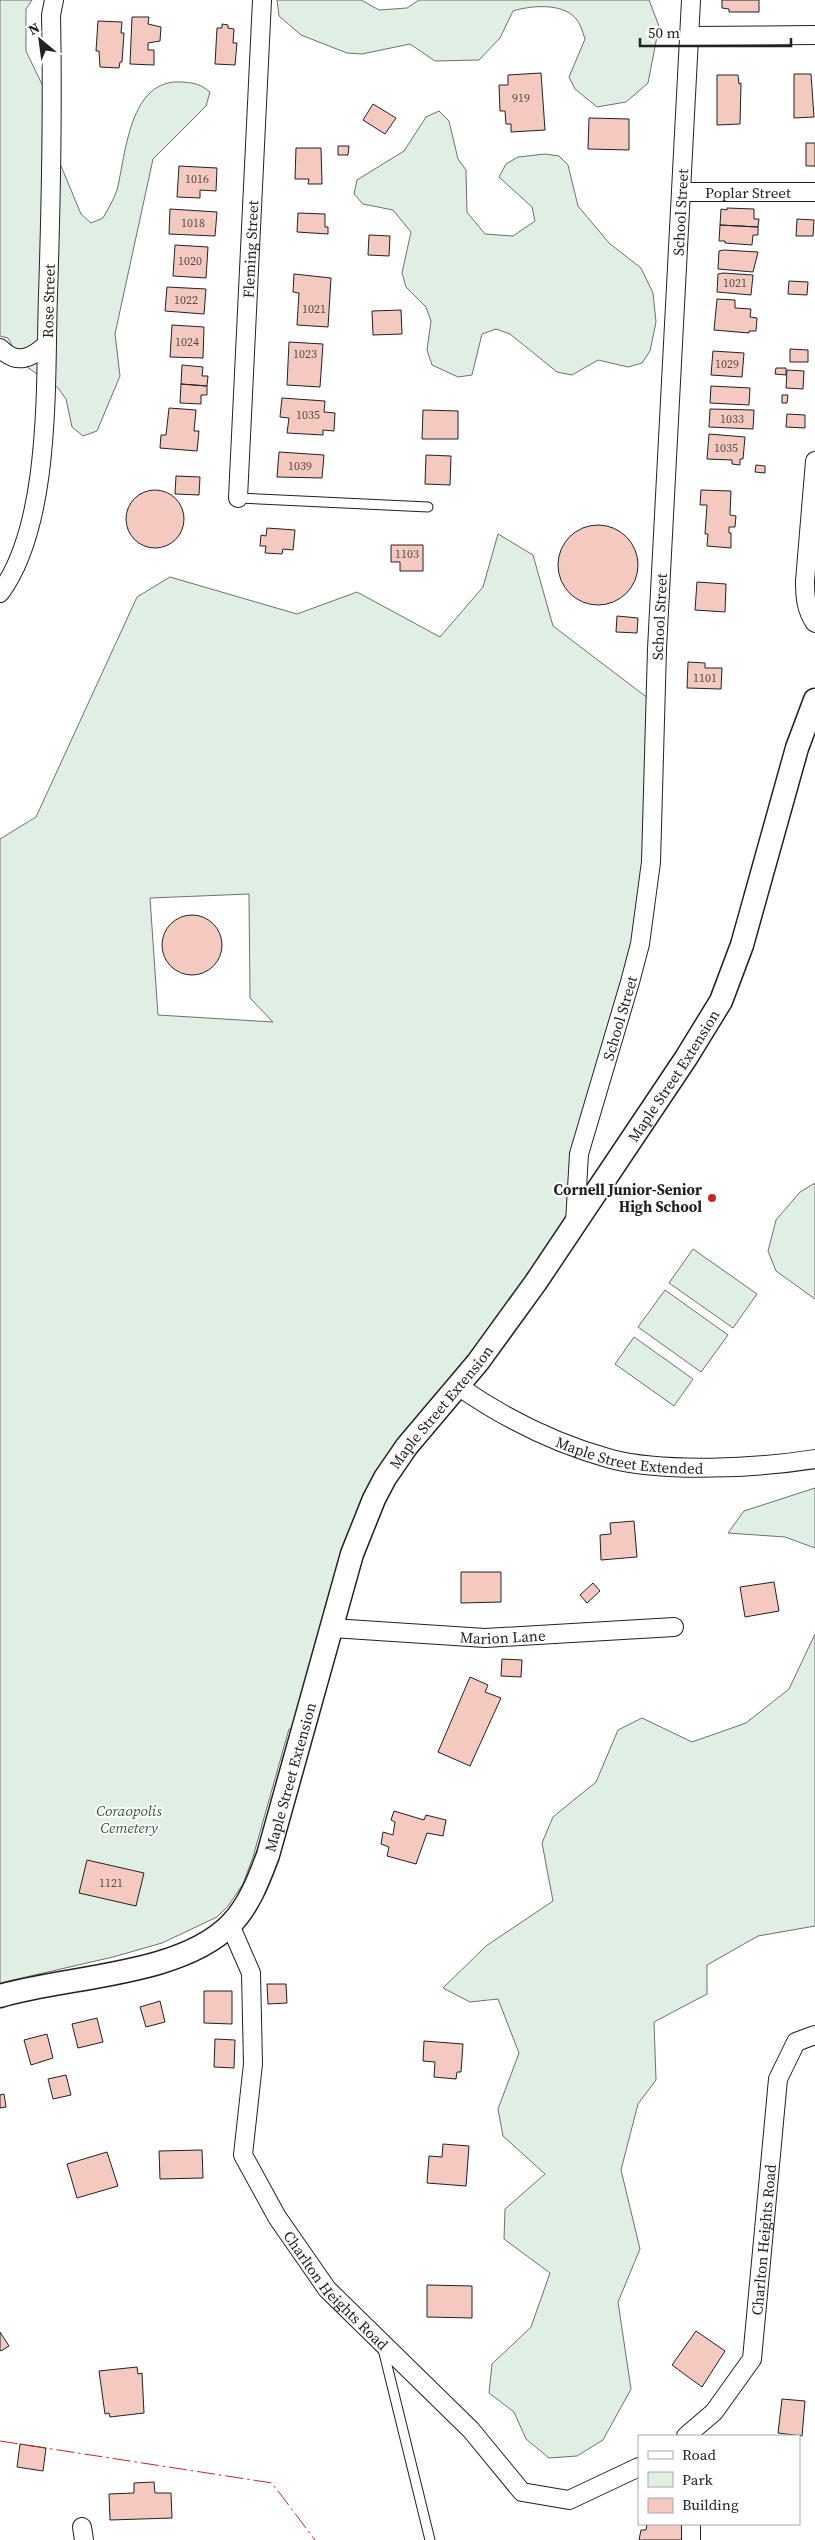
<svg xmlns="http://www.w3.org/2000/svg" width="815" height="2540" viewBox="0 0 815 2540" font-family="'Source Serif 4',serif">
<rect width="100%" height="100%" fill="#fff"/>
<path fill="#e0efe3" stroke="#6f6f6f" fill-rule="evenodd" d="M0,0H32L26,9V51L51,103L59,161L81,214L91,223L103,218C108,209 114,199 117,190C126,154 129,78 182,82C195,83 200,84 210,92L206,106L153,159L115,334L120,376L97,431L83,436L72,427L66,399L58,388L21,363L8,338L0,336Z
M277,0H361L379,10L407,8L419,0H649L659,26L648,83L626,102L597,107L575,89L569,77L585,39C582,30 580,21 572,15C557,3 529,6 513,11L500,38L479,60L435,61L410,44L362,54L347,53L301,35L279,16Z
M439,111L449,121L458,159L466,170L467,212L485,234L513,236L535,221L532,207L499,177L506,164L518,157L545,154L559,156L568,165L578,206L609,243L641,268L653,293L656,322L650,351L642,363L628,367L598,360L572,375L557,372L510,334L496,329L482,334L472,375L458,377L432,365L427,350L431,321L426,307L406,287L402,273L411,232L393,210L363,204L354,194L357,180L404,151L426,117Z
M498,534L533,555L553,626L657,705L646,902L586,1124L575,1223L385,1478L303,1732L289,1729L253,1857L243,1884L228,1906L217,1917L162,1943L113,1957L0,1983V839L36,817L137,597L170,577L297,614L357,592L440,637L483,587ZM249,894L250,998L273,1022L158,1015L150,898Z
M815,1183V1299L776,1271L768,1251L776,1220L800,1192Z
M693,1249L757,1294L733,1328L669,1283Z
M665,1290L728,1335L701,1372L638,1327Z
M634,1337L693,1379L674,1406L615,1364Z
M815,1488V1548L785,1537L728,1533L744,1511Z
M815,1634V1926L758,1936L707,1965V1994L654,2022L656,2080L638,2104L621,2170L640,2249L618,2302L631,2389L603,2440L577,2456L549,2458L526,2439L514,2412L489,2393L492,2364L531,2327L550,2273L504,2239L505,2209L545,2174L503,2136L498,2109L519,2053L498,1999L470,2002L443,1988L486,1946L553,1901L542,1843L553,1817L596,1782L618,1730L642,1718L692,1742L746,1723L789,1689Z"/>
<path fill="#f3c9c0" stroke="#222" d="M722,0H759V12H729V9L722,8Z
M132,17H149L148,24L161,27L160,41L148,43V50H154V65L130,64Z
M98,21L122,22L121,33H124L122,62H120L119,68L100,67L99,51H96Z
M222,24L228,25V28L234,29L233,43H237L235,65L215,64L217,28H222Z
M541,73L545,130L511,132V124H506L505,111H500L499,85H508V75Z
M794,74H811L814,117L794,118Z
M717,75H738L739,84L741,83L740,124L717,125Z
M373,104L396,118L385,134L363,120Z
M589,118L629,119V150L588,149Z
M806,143H815V166H806Z
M338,146H349L348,155H338Z
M296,148H321L322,184H308L309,179H295Z
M179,166L217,168L216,191L200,190V198L177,197Z
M727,208L754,209V219H759L758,227L720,225L721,209L727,210Z
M170,209L217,212L215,236L169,234Z
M298,213L325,214V227H328V234L297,232Z
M797,219L814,220L813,236H796Z
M720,225L758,227V235H753L752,245L725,243V241H719Z
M369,235L390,236L389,256L368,255Z
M175,245L208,247L206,278L173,276Z
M724,250L758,252L753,272L718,269L719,251Z
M723,273L753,275L751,295L717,292L718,274Z
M294,274L331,278L328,327L297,325L299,293L293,292Z
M789,281L808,282L807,295L788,294Z
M167,287L206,289L204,314L165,311Z
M717,299L735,300V308L751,309L750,317L757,318L756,331H749V333L714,330Z
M401,310L402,334L373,335L372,311Z
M172,325L204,327L203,358L170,357Z
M289,342L323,344L320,387L287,385Z
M790,349L808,350V362H790Z
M713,351L744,353L742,377L711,375Z
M182,365L203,367L202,376H208L207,386L181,384Z
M776,368H786V375L775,374Z
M787,370L804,371L803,389L786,388Z
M181,384L207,386V395H201V404L180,403Z
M711,386L750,388L749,405L710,403Z
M782,395H788L787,403H782Z
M282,398L325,401L324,412L335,413L334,431L323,430V435L287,433L289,418L280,417Z
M169,408L196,410L194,431H199L197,451L160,448L161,435H166Z
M710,409L754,410L753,429L709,427Z
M423,410L458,411V439H422Z
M787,414L805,415V428L786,427Z
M709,434L745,437L743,459H740V465L732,464V460L707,459Z
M279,452L324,455L322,478L277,477Z
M426,455L451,456L450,485L425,484Z
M756,465L765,466V473L755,472Z
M176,476L200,477L199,495L175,494Z
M126 519a29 29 0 1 1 58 0a29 29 0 1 1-58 0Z
M701,490L731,491L730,515L736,516L735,527H729V533H731V548L707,546L708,534H705L707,505H700Z
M558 565a40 40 0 1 1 80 0a40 40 0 1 1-80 0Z
M267,528L295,530L293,550L283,549L282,554L265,553L266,546H260L261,535L266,536Z
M391,545H423V571H400V562H391Z
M697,582L726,584L725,612L695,610Z
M617,616L638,618L637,633L616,632Z
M688,662L705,663V668H722L721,689L687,688Z
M162 945a30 30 0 1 1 60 0a30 30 0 1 1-60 0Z
M634,1521L637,1557L601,1560L600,1535L611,1534L610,1523Z
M461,1572H501V1602L461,1603Z
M774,1582L779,1611L745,1617L740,1587Z
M593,1583L600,1591L587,1603L580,1595Z
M502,1659L522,1660L521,1677L501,1676Z
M470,1677L488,1685L485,1692L501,1698L470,1766L438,1752Z
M394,1811L424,1820L426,1815L446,1820L443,1836L427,1833L416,1864L387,1856L389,1847L381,1844L383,1832L393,1835L395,1822L391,1820Z
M87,1860L144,1873L136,1906L79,1893Z
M267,1984H286L287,2003L268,2004Z
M204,1991H232V2024L204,2023Z
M160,2001L165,2022L146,2027L140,2007Z
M97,2018L103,2042L78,2048L72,2024Z
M47,2034L53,2058L31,2065L24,2040Z
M215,2039L235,2040L234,2068L214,2067Z
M424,2041L463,2044L461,2072H457L456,2079L434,2077L435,2062L423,2061Z
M66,2075L71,2095L53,2099L48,2079Z
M4,2094L6,2107L0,2108V2095Z
M443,2144L469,2146L466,2186L427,2183L429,2156L442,2157Z
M202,2150L203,2178L160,2179L159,2151Z
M107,2152L118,2186L77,2198L67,2164Z
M427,2285L472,2286V2318L427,2317Z
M696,2331L725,2351L702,2387L672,2365Z
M0,2332L9,2346L1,2351L0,2350Z
M137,2367L138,2374L142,2373L144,2413L110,2417L109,2413L105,2414L99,2371Z
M782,2399L805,2401L802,2436L778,2433Z
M20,2444L46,2448L43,2471L17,2467Z
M154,2482L155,2493H171L172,2518L110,2520L109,2494L134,2493V2483Z
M647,2524H688L686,2540H639L641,2530H646Z"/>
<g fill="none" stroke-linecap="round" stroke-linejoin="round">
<g stroke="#222" stroke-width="11">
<path id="service" d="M238,498L428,507
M383,2349L430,2540"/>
</g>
<g stroke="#222" stroke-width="20">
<g id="minor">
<path d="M690,36L815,35"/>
<path id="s1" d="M682,192H815"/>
<path d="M0,348C17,365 30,359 46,345"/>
<path d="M815,461L805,581C805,597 806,610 815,623"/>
<path id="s2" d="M238,498L262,0"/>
<path id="s3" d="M0,593C52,523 45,381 48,295C51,202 53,109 51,15L54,0"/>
<path id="s4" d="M575,1223L579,1154L630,982L640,944L651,862L657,649L691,0"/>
<path id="s5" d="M458,1386C504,1418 556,1444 611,1459C665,1473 759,1468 815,1459"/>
<path id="s6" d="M332,1628L485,1638L674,1627"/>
<path id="s7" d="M230,1925L251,1973L253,2064L243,2155L277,2217L327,2289L471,2430L522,2492L569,2500L639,2467"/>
<path id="s8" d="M686,2436L714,2412L752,2359L778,2079L796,2042L815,2035"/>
<path d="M82,2527L84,2540"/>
<path d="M691,2540V2524"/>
</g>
</g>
<g stroke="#222" stroke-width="25">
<g id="tertiary">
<path id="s9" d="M0,1996C67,1976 179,1976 230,1925C249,1906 259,1879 268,1855L352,1554L374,1499L385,1478L407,1446L478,1362L536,1282L686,1058L721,1001L742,945L797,748L815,700"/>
</g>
</g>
<use href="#service" stroke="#fff" stroke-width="9"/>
<use href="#minor" stroke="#fff" stroke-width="18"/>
<use href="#tertiary" stroke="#fff" stroke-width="22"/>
<path stroke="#c62828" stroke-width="1" stroke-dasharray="18 4 2.5 4" stroke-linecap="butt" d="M0,2441L272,2483L315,2540"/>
</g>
<circle fill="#c62828" stroke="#fff" stroke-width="2" cx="712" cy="1198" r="5"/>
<g text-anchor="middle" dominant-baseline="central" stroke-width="4" stroke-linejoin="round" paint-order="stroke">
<g font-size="12" fill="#564c4a">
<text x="521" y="98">919</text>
<text x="197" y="179">1016</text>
<text x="193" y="223">1018</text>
<text x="190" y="261">1020</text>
<text x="735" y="283">1021</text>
<text x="186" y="300">1022</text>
<text x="314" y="309">1021</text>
<text x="187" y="342">1024</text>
<text x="305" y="354">1023</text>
<text x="727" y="364">1029</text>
<text x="308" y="415">1035</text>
<text x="732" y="419">1033</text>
<text x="726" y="448">1035</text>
<text x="300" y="466">1039</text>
<text x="407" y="554">1103</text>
<text x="705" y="678">1101</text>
<text x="111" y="1883">1121</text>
</g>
<g font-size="15" fill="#222" stroke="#fff">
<text stroke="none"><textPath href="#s1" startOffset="66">Poplar Street</textPath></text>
<text stroke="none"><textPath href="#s4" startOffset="1021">School Street</textPath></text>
<text stroke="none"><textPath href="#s2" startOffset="249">Fleming Street</textPath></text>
<text stroke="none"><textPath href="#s3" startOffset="300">Rose Street</textPath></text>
<text stroke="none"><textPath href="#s4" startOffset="616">School Street</textPath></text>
<text stroke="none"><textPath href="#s4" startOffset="211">School Street</textPath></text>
<text stroke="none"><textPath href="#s9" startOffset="1215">Maple Street Extension</textPath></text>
<text stroke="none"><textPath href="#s9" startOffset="810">Maple Street Extension</textPath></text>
<text stroke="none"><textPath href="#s5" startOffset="188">Maple Street Extended</textPath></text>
<text stroke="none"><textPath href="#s6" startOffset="171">Marion Lane</textPath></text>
<text stroke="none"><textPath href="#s9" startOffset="405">Maple Street Extension</textPath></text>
<text stroke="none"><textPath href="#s8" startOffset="222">Charlton Heights Road</textPath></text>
<text stroke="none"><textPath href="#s7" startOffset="400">Charlton Heights Road</textPath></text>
</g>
<g font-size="15" font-weight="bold" fill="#222" stroke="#fff" text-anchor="end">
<text x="702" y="1189">Cornell Junior-Senior<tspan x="702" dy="17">High School</tspan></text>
</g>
<g font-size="15" font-style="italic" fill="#2f5e38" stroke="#fff">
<text x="129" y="1810">Coraopolis<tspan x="129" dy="17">Cemetery</tspan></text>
</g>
</g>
<rect x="638" y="2435" width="162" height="90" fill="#ffffff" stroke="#a7a7a7"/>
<rect x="648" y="2451" width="25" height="8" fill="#ffffff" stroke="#a7a7a7"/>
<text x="682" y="2460" font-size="15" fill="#222222">Road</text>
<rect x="648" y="2472" width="25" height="15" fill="#e0efe3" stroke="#a7a7a7"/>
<text x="682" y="2485" font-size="15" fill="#222222">Park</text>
<rect x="648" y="2498" width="25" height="15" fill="#f3c9c0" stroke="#a7a7a7"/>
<text x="682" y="2510" font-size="15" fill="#222222">Building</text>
<g transform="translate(40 40) rotate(331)" stroke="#ffffff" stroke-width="4" paint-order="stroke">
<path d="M0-4L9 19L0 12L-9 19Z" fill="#222222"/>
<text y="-8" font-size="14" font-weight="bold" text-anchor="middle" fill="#222222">N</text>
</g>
<path d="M640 38v8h151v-8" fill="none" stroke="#222222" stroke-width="2.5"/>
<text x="648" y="38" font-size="15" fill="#222222" stroke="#ffffff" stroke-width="4" paint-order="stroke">50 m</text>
</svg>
